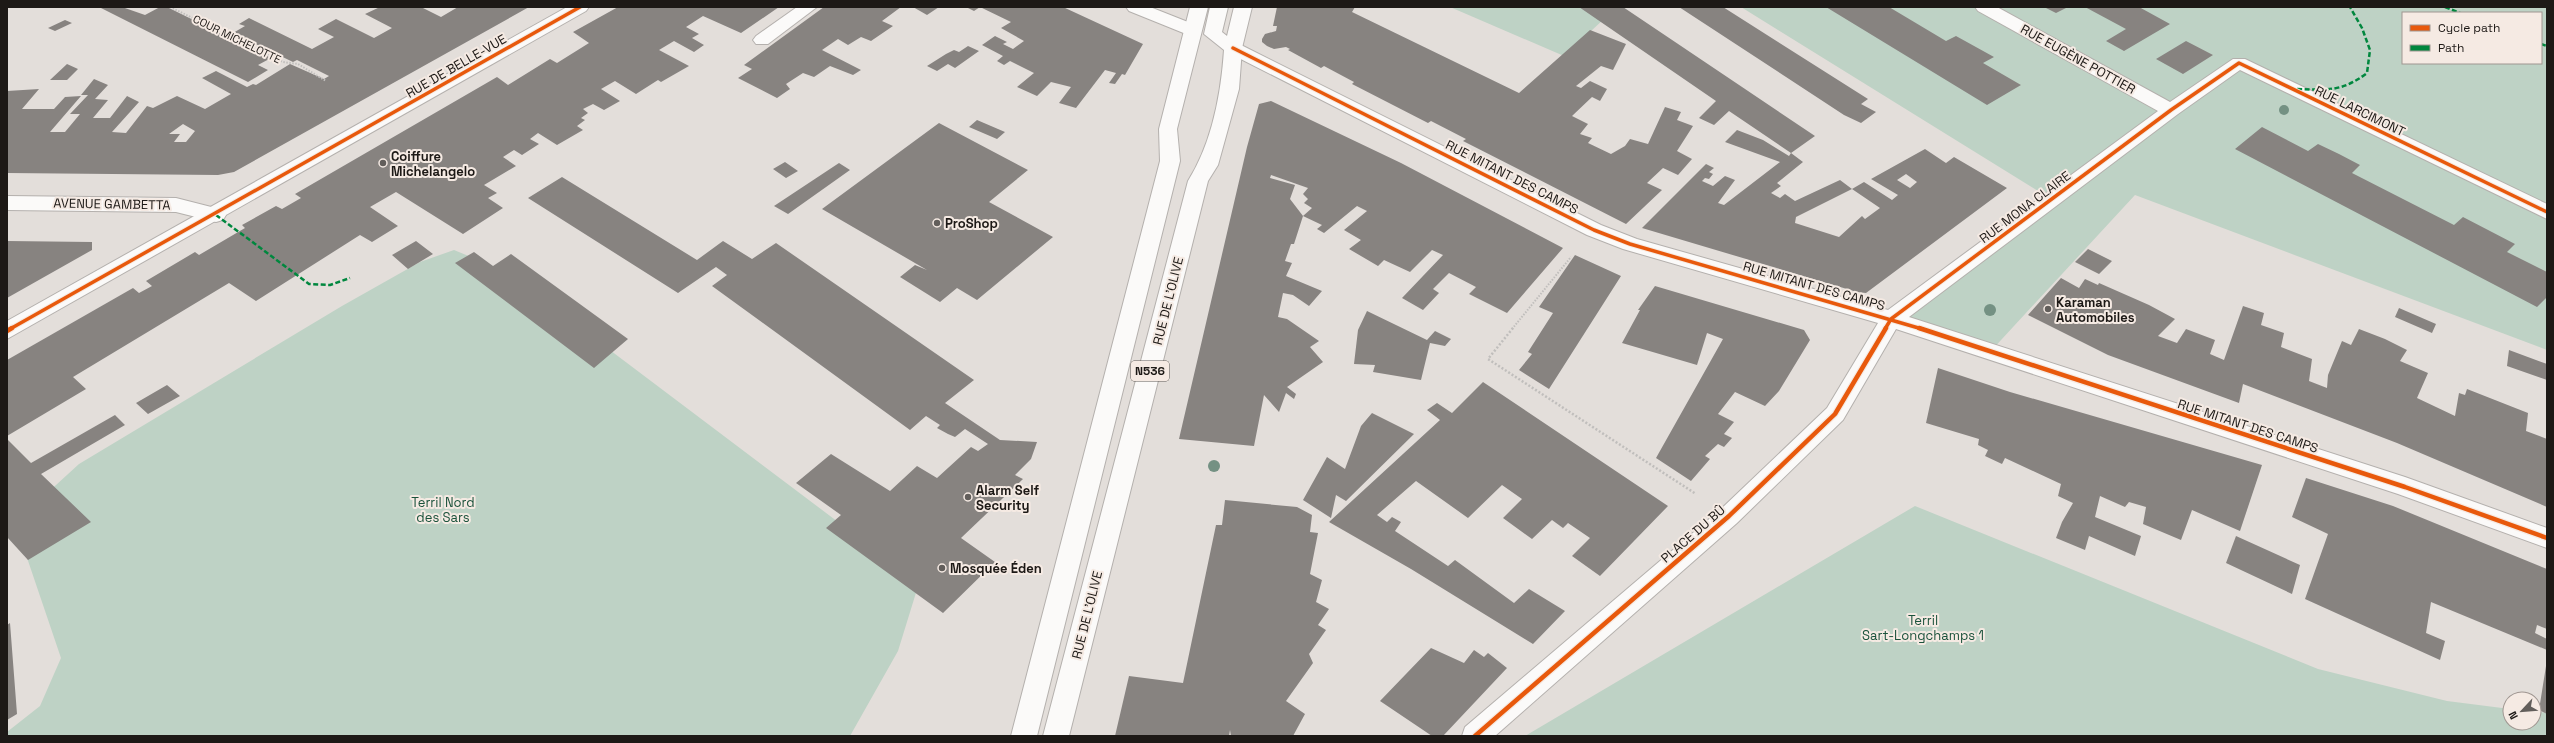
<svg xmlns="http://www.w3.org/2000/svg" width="2554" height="743" viewBox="0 0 2554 743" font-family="'Space Grotesk',sans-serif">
<rect width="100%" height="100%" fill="#e3deda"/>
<path fill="#bed2c5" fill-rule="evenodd" d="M1450,7H1586L1604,19L1564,56Z
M1741,7H2547V350L2135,195L1990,352L1891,319L2051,199ZM2403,13H2541V63H2403Z
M454,250L505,271L919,583L898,651L850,736H7V732L40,706L61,658L23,546L33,506L79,464L342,306L420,262Z
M1915,506L2318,669L2447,701L2510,709V723H2534V711L2547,713V736H1525Z"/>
<path fill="#878380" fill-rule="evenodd" d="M99,7H122L145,15L160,7H167L271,58L258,65L268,70L248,82Z
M380,7H421L441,17L458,7H529L234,172L218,175L7,173V91L39,89L22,109H54L65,97L81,96L50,132H65L80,114H70L88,95H81L94,79L108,85L95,99L108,100L93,118H110L127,96L139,102L112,132L126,133L147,106L153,108L177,96L205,109L231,94L202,78L216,71L247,87L253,84L256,85L290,64L324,79L329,76L297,60L293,62L233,33L245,26L239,24L249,18L312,49L334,37L318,29L336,19L374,38L392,28L365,14ZM183,124L195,131L186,142H174L180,134H169Z
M618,7H779L741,33L703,16L686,27L699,34L692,38L704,45L694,52L674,41L659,50L689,66L661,82L658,80L636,94L615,81L601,89L620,101L604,110L593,104L583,109L588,113L581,118L585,120L577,126L583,130L557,145L538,133L530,139L539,144L522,155L514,150L503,157L516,166L484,185L497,193L488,198L503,208L463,234L396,192L370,207L398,226L372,242L360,235L256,301L229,283L73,377L86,389L7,436V360L133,288L139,293L152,286L146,281L195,252L199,255L245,228L242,225L276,206L282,209L301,198L295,194L497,77L508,85L550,59L557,63L589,43L573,32Z
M824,7H901L882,21L893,26L871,41L861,37L848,45L838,39L822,50L861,70L853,75L830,66L814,77L803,73L786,84L790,89L777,98L738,78L752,69L744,65Z
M913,7H939L927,15Z
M966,7H1063L1143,44L1125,75L1122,74L1115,84L1109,83L1116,73L1105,70L1076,108L1059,103L1071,87L1051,82L1037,96L1017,87L1034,73L1010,61L1004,65L997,61L1003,56L982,45L995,36L1007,42L1003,44L1013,49L1024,41L1001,28L1011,22L980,7L974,11Z
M1277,7H1355L1352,12L1519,93L1590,30L1626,44L1613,70L1601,66L1576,86L1581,88L1590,81L1607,89L1600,101L1592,97L1572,116L1588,124L1580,134L1592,138L1588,143L1611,154L1625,146L1630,139L1648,144L1665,107L1681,112L1677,120L1693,126L1677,151L1692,159L1678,175L1663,168L1647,183L1662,190L1626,224L1463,141L1466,139L1431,121L1428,123L1352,84L1354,82L1324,66L1321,68L1288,50L1290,49L1286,47L1274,49L1267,46L1262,42V39L1265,34L1276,31L1277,26H1273Z
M1579,7H1623L1815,136L1791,153L1729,111L1714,125L1699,118L1716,101Z
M1679,7H1723L1868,99L1861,104L1876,112L1861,123L1844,115Z
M1826,7H1889L1946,41L1956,36L1994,57L1983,63L2021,85L1987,105Z
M2044,7H2068L2056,13Z
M2085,7H2139L2170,24L2124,51L2106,41L2126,29Z
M65,20L72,23L55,31L48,28Z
M2186,41L2213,55L2183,74L2156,59Z
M968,46L979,51L955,68L948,64L937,71L927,66L946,54L954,50L959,52Z
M67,64L78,69L67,80H50Z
M1271,101L1401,163L1563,248L1507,313L1469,294L1476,287L1449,273L1433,289L1439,293L1423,310L1402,298L1443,255L1432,250L1410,272L1384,260L1378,266L1349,249L1361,240L1344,230L1367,211L1357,206L1324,233L1317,229L1322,225L1303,216L1294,244H1291L1285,261L1292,263L1286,276L1322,291L1309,306L1293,295L1283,293L1278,317L1287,319L1319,341L1310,347L1323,362L1287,387L1296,394L1294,399L1286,393L1279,412L1264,395L1254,446L1179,439L1247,147L1259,104ZM1271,175L1308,188L1303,194L1308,199L1304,203L1312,208L1303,216L1290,199L1295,185L1270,178Z
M977,120L1005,132L997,139L969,127Z
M939,123L1028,170L989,202L1053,237L977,300L957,288L940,302L900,277L915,265L927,270L822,209Z
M2262,127L2308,151L2318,144L2339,154L2360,165L2352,173L2454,225L2463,217L2515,244L2507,252L2547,272V297L2537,307L2235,149Z
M1737,130L1763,140L1789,156L1791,153L1803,162L1777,183L1781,186L1771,193L1780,198L1785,194L1795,201L1840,180L1852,189L1864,182L1892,200L1898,195L1871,179L1925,149L1946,163L1954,157L2007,188L1866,293L1857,292L1642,228L1706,164L1714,168L1709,172L1713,174L1709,179L1705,178L1702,181L1713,186L1725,176L1735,180L1718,203L1724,205L1780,162L1725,142ZM1906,174L1917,182L1910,188L1897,180ZM1852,189L1880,208L1865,219L1862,216L1839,237L1795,223L1796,217Z
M785,162L798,171L786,178L773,169Z
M839,163L850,170L788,214L774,206Z
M562,177L697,260L723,241L752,259L776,243L974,380L945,403L1000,440L1037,442L1031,459L1015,475L1023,479L961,538L995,562L943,613L826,528L841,515L796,483L831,454L890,491L917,466L937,478L971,447L978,451L988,444L965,429L955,437L948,434L937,428L940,425L926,416L910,430L712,286L727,275L716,267L678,293L528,198Z
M7,241L92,242V250L7,298Z
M416,241L433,254L408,269L392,255Z
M2088,249L2112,261L2099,274L2075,262Z
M474,252L493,266L511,254L628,339L594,368L455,263Z
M1575,255L1621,276L1549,389L1519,370L1532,354L1528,352L1553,313L1539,307Z
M2061,278L2079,288L2085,279L2098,285L2099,283L2149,305L2175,319L2158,336L2177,343L2186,329L2215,340L2210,354L2224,360L2243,306L2264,313L2261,325L2284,333L2281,347L2312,359L2309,381L2327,388L2328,375L2342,341L2351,345L2359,329L2385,339L2407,350L2400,361L2428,373L2417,398L2455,416L2459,393L2465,395L2467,389L2528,413L2526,431L2547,439V507L2397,443L2243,384L2239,403L2108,355L2028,315Z
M1655,286L1804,330L1810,340L1779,391L1765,406L1735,392L1718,414L1734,422L1724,434L1732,438L1724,447L1718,444L1705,456L1710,459L1691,481L1656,458L1723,339L1707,333L1697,365L1622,343L1640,310H1638Z
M2399,308L2436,324L2432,333L2395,317Z
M1367,311L1427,340L1435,331L1451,339L1445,346L1430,343L1421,380L1373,372L1375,365L1354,364L1358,330Z
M2509,350L2547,364V380L2507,366Z
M1938,368L2010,392L2262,465L2240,531L2192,510L2181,540L2143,524L2146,507L2129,502L2125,507L2100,496L2095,517L2141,536L2135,556L2089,536L2085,550L2056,538L2062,522L2073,503L2058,496L2061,484L2005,458L2002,464L1985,456L1988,450L1978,445L1979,439L1926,423Z
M1483,382L1668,506L1600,576L1572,556L1590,538L1568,523L1563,528L1552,520L1532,539L1503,518L1522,499L1502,485L1468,518L1416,481L1377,515L1387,522L1392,517L1401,522L1395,531L1448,566L1455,560L1514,603L1529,589L1565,611L1533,644L1411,569L1329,522L1440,420L1427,410L1437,403L1452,413Z
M167,385L180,396L148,414L136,403Z
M1372,413L1414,434L1346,501L1336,495L1331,518L1303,500L1327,457L1345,469L1361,426Z
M115,415L125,425L41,474L91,522L28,560L7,537V439L31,463Z
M2306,478L2393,506L2547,569V629L2537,625L2535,633L2547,639V650L2431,602L2426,633L2445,641L2440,660L2305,599L2328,534L2292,517Z
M1225,500L1297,507L1312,515L1310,532L1318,533L1310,574L1322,580L1316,602L1329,609L1318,625L1326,630L1309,654L1313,663L1286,701L1305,714L1293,736H1231L1230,730L1229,736H1115L1129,676L1183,683L1216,525H1222Z
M2236,536L2300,565L2292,594L2226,563Z
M10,623L17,714L7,720V625Z
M1431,648L1464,663L1474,650L1484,657L1488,653L1507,668L1443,736H1432L1380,701Z
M2546,666H2547V714L2539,710Z"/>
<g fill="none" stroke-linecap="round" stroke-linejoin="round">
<g stroke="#b4b0ad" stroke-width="2">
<path id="lane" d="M797,7H817L768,44H756L753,40L756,36Z"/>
</g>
<g stroke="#b4b0ad" stroke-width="2">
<path id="street" d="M1126,7H1150L1198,26L1201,30L1198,34H1186L1129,11Z
M1975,7H1997L2170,102L2233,59H2245L2547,204V219L2240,70L2178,114L1909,317L2405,477L2547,528V548L2398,494L1896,329L1843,420L1737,523L1495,736H1462L1465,727L1721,509L1827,408L1878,323L1623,249L1587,235L1227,52L1224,48L1227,44H1239L1601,225L1637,239L1888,310L2158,111L1978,11Z
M7,196L176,198L223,210L226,215L223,220L216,222L176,212L7,210Z"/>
</g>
<g stroke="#b4b0ad" stroke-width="2">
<path id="secondary" d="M567,7H589L586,11L7,339V321Z"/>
</g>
<g stroke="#b4b0ad" stroke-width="2">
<path id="primary" d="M1190,7H1208L1177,129L1180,161L1037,736H1011L1160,161L1159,129Z
M1210,7H1228L1222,32L1227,36L1234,7H1252L1242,48L1239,89L1218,165L1208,181L1069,736H1043L1188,181C1212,143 1221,94 1224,50L1204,34Z"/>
</g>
<path stroke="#c0bebc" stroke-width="2" stroke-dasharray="1.5 1.5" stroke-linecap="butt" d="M170,7L283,62L298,64L326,81
M1512,329L1571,257"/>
<path stroke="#c0bebc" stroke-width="2.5" stroke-dasharray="2 2" stroke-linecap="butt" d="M1513,328L1488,359L1696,494"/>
<use href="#lane" fill="#fbfaf9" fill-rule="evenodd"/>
<use href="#street" fill="#fbfaf9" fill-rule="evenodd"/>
<use href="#secondary" fill="#fbfaf9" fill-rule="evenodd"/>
<use href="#primary" fill="#fbfaf9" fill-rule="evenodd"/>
<path stroke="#00873e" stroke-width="2.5" stroke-dasharray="5 2.5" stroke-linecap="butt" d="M2445,7L2460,13
M2541,44L2547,46
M2297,89C2327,90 2342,92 2367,73L2370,50L2362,28L2350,7
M216,215L309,284L330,285L350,278"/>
<g stroke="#f5eae3" stroke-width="5.5">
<path id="cycleway-far1" d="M1233,48L1594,230L1630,244L1922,329
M10,329L580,7
M1885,329L1891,319L2171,110L2239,63L2547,212"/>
</g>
<g stroke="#f5eae3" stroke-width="7">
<path id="cycleway" d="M1919,328L2405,487L2547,538
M7,331L12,328
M1475,736L1729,516L1835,414L1886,328"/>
</g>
<use href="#cycleway-far1" stroke="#e8590c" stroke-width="3.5"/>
<use href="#cycleway" stroke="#e8590c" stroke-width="4.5"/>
</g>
<g fill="#749183">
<circle cx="2284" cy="110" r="5"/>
<circle cx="1990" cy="310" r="6"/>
<circle cx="1214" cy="466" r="6"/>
</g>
<g fill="#625e5b" stroke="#f5eae3" stroke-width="1.5">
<circle cx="383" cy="163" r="4"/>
<circle cx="937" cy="223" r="4"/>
<circle cx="2048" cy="309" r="4"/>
<circle cx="968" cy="497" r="4"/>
<circle cx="942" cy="568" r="4"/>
</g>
<g text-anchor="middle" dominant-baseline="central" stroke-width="4" stroke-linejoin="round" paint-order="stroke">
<g font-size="11" fill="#1d1916" stroke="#f5eae3">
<text transform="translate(237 39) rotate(26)">COUR MICHELOTTE</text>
</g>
<rect fill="#f5eae3" stroke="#5e5854" stroke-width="1" x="1131" y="361" width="38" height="20" rx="3"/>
<g font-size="12" font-weight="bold" fill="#1d1916">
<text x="1150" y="371">N536</text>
</g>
<g font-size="13" fill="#1d1916" stroke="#f5eae3">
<text transform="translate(2078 59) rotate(29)">RUE EUGÈNE POTTIER</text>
<text transform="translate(456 66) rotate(-30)">RUE DE BELLE-VUE</text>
<text transform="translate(2360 111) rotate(26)">RUE LARCIMONT</text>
<text transform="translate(1512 177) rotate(27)">RUE MITANT DES CAMPS</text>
<text transform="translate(112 204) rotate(1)">AVENUE GAMBETTA</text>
<text transform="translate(2025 207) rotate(-37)">RUE MONA CLAIRE</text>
<text transform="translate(1814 286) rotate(16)">RUE MITANT DES CAMPS</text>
<text transform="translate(1168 301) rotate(-76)">RUE DE L'OLIVE</text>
<text transform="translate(2248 426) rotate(18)">RUE MITANT DES CAMPS</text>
<text transform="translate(1693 534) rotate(-41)">PLACE DU BÛ</text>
<text transform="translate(1087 615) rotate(-76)">RUE DE L'OLIVE</text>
</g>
<g font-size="13" font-weight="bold" fill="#1d1916" stroke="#f5eae3" text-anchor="start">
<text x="391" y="156">Coiffure<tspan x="391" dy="15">Michelangelo</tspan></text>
<text x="945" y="223">ProShop</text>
<text x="2056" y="302">Karaman<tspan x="2056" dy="15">Automobiles</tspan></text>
<text x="976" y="490">Alarm Self<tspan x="976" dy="15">Security</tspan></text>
<text x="950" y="568">Mosquée Éden</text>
</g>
<g font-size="13" fill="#1a523b" stroke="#f5eae3">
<text x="443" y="502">Terril Nord<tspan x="443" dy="15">des Sars</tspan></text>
<text x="1923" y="620">Terril<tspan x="1923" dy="15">Sart-Longchamps 1</tspan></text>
</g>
</g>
<rect width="2554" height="743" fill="none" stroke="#1d1916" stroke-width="16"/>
<rect x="2402" y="12" width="140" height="52" fill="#f5eae3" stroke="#9f9691"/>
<rect x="2410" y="25" width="20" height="6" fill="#e8590c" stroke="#9f9691"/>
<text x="2438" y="32" font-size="12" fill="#1d1916">Cycle path</text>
<rect x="2410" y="45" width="20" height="6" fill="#00873e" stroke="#9f9691"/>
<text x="2438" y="52" font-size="12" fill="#1d1916">Path</text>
<g transform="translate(2522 711) rotate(244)"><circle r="19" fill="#f5eae3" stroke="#9f9691"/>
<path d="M0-3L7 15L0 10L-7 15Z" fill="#625e5b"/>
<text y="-6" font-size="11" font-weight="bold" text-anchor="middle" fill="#1d1916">N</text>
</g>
</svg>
